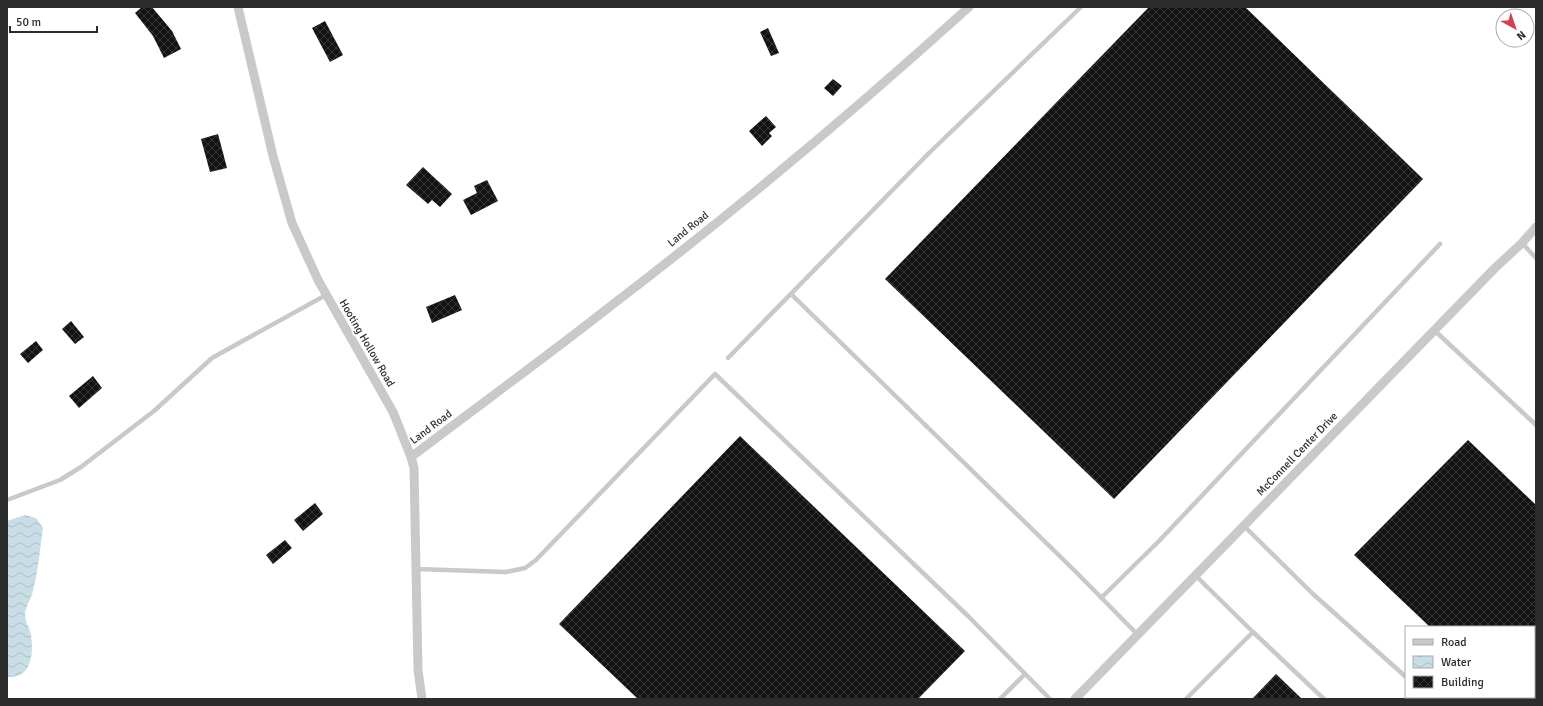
<svg xmlns="http://www.w3.org/2000/svg" width="1543" height="706" viewBox="0 0 1543 706" font-family="Signika,sans-serif">
<defs>
<pattern id="water-waves" width="16" height="10" patternUnits="userSpaceOnUse"><rect width="16" height="10" fill="#c9dde6"/><path d="M0 5q4-4 8 0t8 0" fill="none" stroke="#adbec5"/></pattern>
<pattern id="building-cross-hatch" width="8" height="8" patternUnits="userSpaceOnUse"><rect width="8" height="8" fill="#131313"/><path d="M0 0l8 8M0 8l8-8" fill="none" stroke="#363636"/></pattern>
</defs>
<rect width="100%" height="100%" fill="#fff"/>
<path fill="url(#water-waves)" d="M25,515L36,518L43,528C40,549 38,571 33,591C31,599 25,607 25,615C25,621 30,629 31,635C34,655 31,679 7,677V521Z"/>
<path fill="url(#building-cross-hatch)" d="M142,7H152L172,31L181,49L164,58L153,36L135,13Z
M1149,7H1245L1423,179L1114,499L885,279Z
M325,21L343,55L330,62L312,28Z
M768,28L779,53L771,56L760,32Z
M833,79L842,86L833,96L824,88Z
M766,116L776,127L769,133L772,136L762,146L749,131Z
M218,134L227,168L210,172L201,139Z
M423,167L452,194L440,207L432,200L428,204L406,185Z
M487,180L498,201L471,215L463,200L477,193L474,186Z
M455,295L462,310L432,323L426,307Z
M71,321L84,337L75,344L62,329Z
M36,341L43,350L28,363L20,354Z
M93,376L102,388L79,408L69,396Z
M740,436L965,651L918,699H638L559,624Z
M1468,440L1536,505V627H1430L1354,555Z
M315,503L323,514L303,531L294,520Z
M285,540L292,548L273,564L266,555Z
M1276,674L1302,699H1252Z"/>
<g fill="none" stroke-linecap="round" stroke-linejoin="round">
<path stroke="#c9c9c9" stroke-width="4.5" d="M1522,243L1536,258
M791,294L1076,572L1137,634
M1434,330L1536,425
M728,358L928,154L1081,7
M7,500L60,480L81,467L154,411L212,358L326,295
M1244,526L1313,594L1406,677
M416,569L506,572L525,568L536,560L715,374L968,616L1050,699
M1101,598L1159,541L1440,244
M1253,632L1324,699
M1429,697L1431,699
M1000,699L1025,674
M1186,699L1253,632L1195,575"/>
<path stroke="#c9c9c9" stroke-width="9" d="M238,7L273,156L292,223L318,280L393,412L411,457L414,468L418,670L422,699
M411,457C478,406 546,357 612,305C735,211 854,111 969,7
M1075,699L1495,268L1522,243L1536,227"/>
</g>
<g text-anchor="middle" dominant-baseline="central" stroke-width="4" stroke-linejoin="round" paint-order="stroke">
<g font-size="11" fill="#2c2c2c" stroke="#fff">
<text transform="translate(688 229) rotate(-39)">Land Road</text>
<text transform="translate(367 343) rotate(60)">Hooting Hollow Road</text>
<text transform="translate(431 427) rotate(-37)">Land Road</text>
<text transform="translate(1297 454) rotate(-46)">McConnell Center Drive</text>
</g>
</g>
<rect width="1543" height="706" fill="none" stroke="#2c2c2c" stroke-width="16"/>
<rect x="1405" y="626" width="130" height="72" fill="#ffffff" stroke="#ababab"/>
<rect x="1413" y="639" width="20" height="6" fill="#c9c9c9" stroke="#ababab"/>
<text x="1441" y="646" font-size="12" fill="#2c2c2c">Road</text>
<rect x="1413" y="656" width="20" height="12" fill="url(#water-waves)" stroke="#ababab"/>
<text x="1441" y="666" font-size="12" fill="#2c2c2c">Water</text>
<rect x="1413" y="676" width="20" height="12" fill="url(#building-cross-hatch)" stroke="#ababab"/>
<text x="1441" y="686" font-size="12" fill="#2c2c2c">Building</text>
<g transform="translate(1515 28) rotate(140)"><circle r="19" fill="#ffffff" stroke="#ababab"/>
<path d="M0-3L7 15L0 10L-7 15Z" fill="#d04154"/>
<text y="-6" font-size="11" font-weight="bold" text-anchor="middle" fill="#2c2c2c">N</text>
</g>
<path d="M10 26v6h87v-6" fill="none" stroke="#2c2c2c" stroke-width="2"/>
<text x="16" y="26" font-size="12" fill="#2c2c2c" stroke="#ffffff" stroke-width="3" paint-order="stroke">50 m</text>
</svg>
